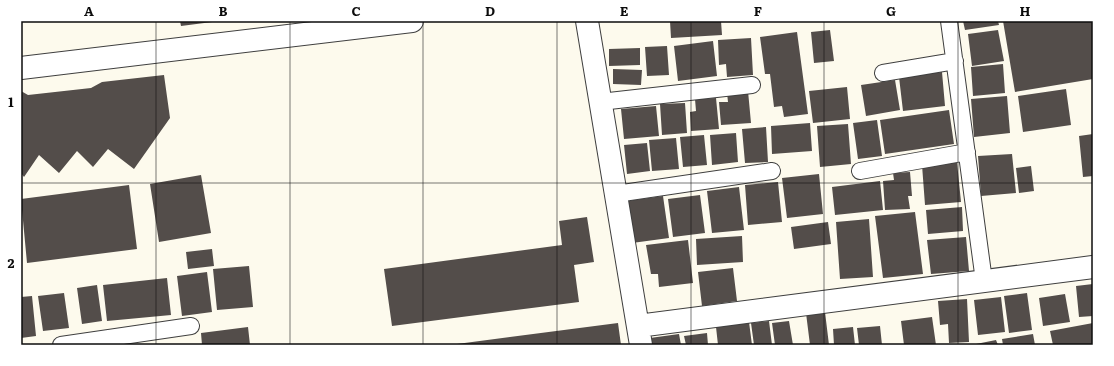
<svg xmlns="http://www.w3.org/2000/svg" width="1114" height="366" viewBox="0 0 1114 366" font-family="Literata,serif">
<rect width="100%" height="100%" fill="#fdfaed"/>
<path fill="#534d4a" d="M180,21H212V22L181,26Z
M670,21H721L722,35L671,38Z
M963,21H998L999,25L965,30Z
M1003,21H1093V79L1015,92Z
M830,30L834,61L814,63L811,32Z
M998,30L1004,61L972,66L968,34Z
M797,32L808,114L784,117L782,106L774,107L770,74H765L760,37Z
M751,38L753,75L727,77L726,64L719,65L718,40Z
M713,41L717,76L678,81L674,46Z
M667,46L669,75L647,76L645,47Z
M640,48V65L609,66V49Z
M1003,64L1005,93L973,96L971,67Z
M613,69L642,70L641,85L613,84Z
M942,72L945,106L903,111L899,77Z
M164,75L170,118L134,169L108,149L93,167L77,151L59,173L39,155L24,177L21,173V91L28,95L91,88L102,82Z
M895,80L900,110L866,116L861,85Z
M847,87L850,119L813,123L809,91Z
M1066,89L1071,125L1023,132L1018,96Z
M748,91L751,123L721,125L719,102H728L727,93Z
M1007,96L1010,133L974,137L971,99Z
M716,98L719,129L691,131L690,112L696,111L695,99Z
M685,103L687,133L662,135L660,104Z
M656,106L659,136L624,139L621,109Z
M949,110L954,144L885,154L880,120Z
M877,120L882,156L858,159L853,123Z
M810,123L812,151L772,154L771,126Z
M848,124L851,164L820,167L817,126Z
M766,127L768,162L745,163L742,129Z
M736,133L738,162L712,165L710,135Z
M1093,134V176L1083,177L1079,136Z
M704,135L707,165L683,167L680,137Z
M676,138L679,169L652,171L649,140Z
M647,143L650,171L627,174L624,145Z
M1012,154L1016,193L981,196L978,156Z
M957,162L961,202L925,205L922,165Z
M1031,166L1034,191L1019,193L1016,168Z
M910,172L912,196H908L910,209L885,210L883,181L894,180L893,173Z
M819,174L823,214L787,218L782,178Z
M201,175L211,233L159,242L150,184Z
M880,181L883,210L835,215L832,187Z
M778,182L782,222L748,225L745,185Z
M129,185L137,249L27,263L21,199Z
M739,187L744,230L712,233L707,191Z
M700,195L705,233L673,237L668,199Z
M663,196L669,238L632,243L626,201Z
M962,207L963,231L928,234L926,210Z
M915,212L923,274L883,278L875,216Z
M587,217L594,262L574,265L579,302L392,326L384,269L562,245L559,221Z
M869,219L873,277L840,279L836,222Z
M828,222L831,244L794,249L791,227Z
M742,236L743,262L697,265L696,239Z
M966,237L969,271L931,274L927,240Z
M688,240L693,283L659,287L658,274H651L646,245Z
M212,249L214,266L188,269L186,252Z
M249,266L253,307L217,310L213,269Z
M733,268L737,301L702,306L698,272Z
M207,272L212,312L182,316L177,276Z
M167,278L171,315L107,321L103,285Z
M1093,284V316L1079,317L1076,286Z
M97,285L102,321L82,324L77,288Z
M64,293L69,328L43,331L38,296Z
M1027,293L1032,330L1009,333L1004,296Z
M1065,294L1070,322L1043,326L1039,298Z
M32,296L36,336L21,338V297Z
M1001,297L1005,332L978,335L974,300Z
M967,299L969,342L949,343L948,324L940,325L938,301Z
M825,312L829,345H810L806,313Z
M932,317L936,345H904L901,321Z
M769,321L772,345H754L751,323Z
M789,321L793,345H775L772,323Z
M749,322L752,345H718L716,327Z
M618,323L621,345H457V344Z
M1093,323V345H1053L1050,331Z
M880,326L882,345H859L857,328Z
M248,327L250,345H202L201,333Z
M853,327L855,345H834L833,329Z
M707,333L708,345H686L684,336Z
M679,334L681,345H651L650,338Z
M1033,334L1035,345H1003L1002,339Z
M996,340L998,345H976V344Z"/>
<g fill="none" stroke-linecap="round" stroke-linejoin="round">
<g stroke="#3f3f3f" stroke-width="18">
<path id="lane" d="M949,21L984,281
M883,73L955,61
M600,102L752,85
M860,171L967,152
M616,194L772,171
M61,345L191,326"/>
</g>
<g stroke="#3f3f3f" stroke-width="24">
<path id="street" d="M587,21L641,345
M21,68L412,21
M638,326L1093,267"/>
</g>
<use href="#lane" stroke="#fff" stroke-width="16"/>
<use href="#street" stroke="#fff" stroke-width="22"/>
</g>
<path fill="none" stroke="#0c0c0c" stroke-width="1" stroke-opacity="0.55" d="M156,21V345M290,21V345M423,21V345M557,21V345M691,21V345M824,21V345M958,21V345M21,183H1093"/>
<rect width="1114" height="366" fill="none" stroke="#ffffff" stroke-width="44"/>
<rect x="22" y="22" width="1070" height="322" fill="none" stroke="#0c0c0c" stroke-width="1.5"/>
<g font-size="13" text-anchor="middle" font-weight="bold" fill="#0c0c0c">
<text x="89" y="16">A</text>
<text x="223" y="16">B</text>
<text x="356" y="16">C</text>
<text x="490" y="16">D</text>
<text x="624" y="16">E</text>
<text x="758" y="16">F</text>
<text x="891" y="16">G</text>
<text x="1025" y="16">H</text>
<text x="11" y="107">1</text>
<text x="11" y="268">2</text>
</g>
</svg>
